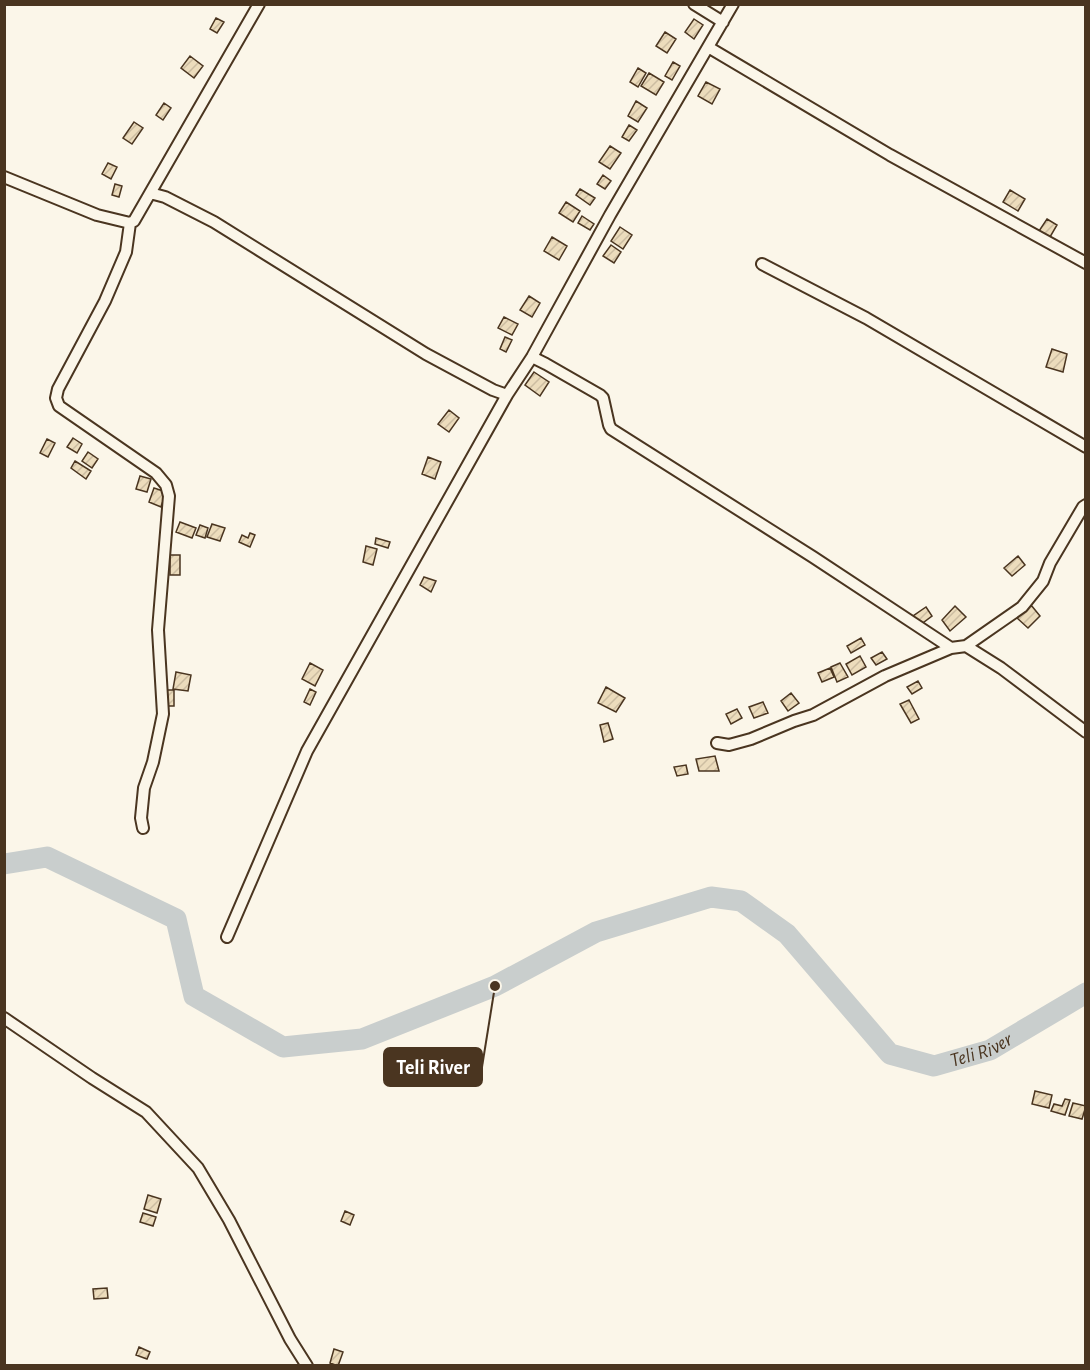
<svg xmlns="http://www.w3.org/2000/svg" width="1090" height="1370" viewBox="0 0 1090 1370" font-family="'Alegreya Sans',sans-serif">
<defs>
<pattern id="building-hatch" width="6" height="6" patternUnits="userSpaceOnUse" patternTransform="scale(1.5)"><rect width="6" height="6" fill="#ecdcbc"/><path d="M-1 1l2-2M0 6l6-6M5 7l2-2" fill="none" stroke="#ccbda1"/></pattern>
</defs>
<rect width="100%" height="100%" fill="#fbf6e9"/>
<g fill="none" stroke-linecap="round" stroke-linejoin="round">
<path stroke="#c9cecd" stroke-width="21" id="s1" d="M4,864L47,857L176,919L194,996L283,1047L362,1039L495,986L596,932L711,897L741,901L787,934L890,1054L934,1066L990,1050L1086,993"/>
</g>
<path fill="url(#building-hatch)" stroke="#4a3520" stroke-width="1.5" d="M216,18L224,22L217,33L210,29Z
M694,19L703,25L694,39L685,32Z
M665,32L676,39L667,53L656,46Z
M190,56L203,66L194,78L181,68Z
M673,62L680,66L672,80L665,76Z
M638,68L646,73L638,87L630,82Z
M649,73L664,82L656,95L641,86Z
M706,82L720,89L712,104L698,96Z
M636,101L647,108L638,122L628,116Z
M164,103L171,108L163,120L156,115Z
M134,122L143,128L132,144L123,138Z
M629,125L637,130L629,141L622,137Z
M610,146L621,153L610,169L599,162Z
M108,163L117,167L111,179L102,174Z
M603,175L611,181L605,189L597,184Z
M115,184L122,186L119,197L112,195Z
M580,189L595,198L590,205L576,195Z
M1010,190L1025,199L1018,211L1003,202Z
M566,202L580,211L573,222L559,213Z
M582,216L594,224L590,230L578,223Z
M1047,219L1057,225L1050,237L1039,231Z
M620,227L632,235L623,249L611,241Z
M552,237L567,246L559,260L544,251Z
M611,245L621,252L614,263L603,256Z
M529,296L540,303L532,317L520,310Z
M504,317L518,324L512,335L498,328Z
M505,337L512,340L506,352L500,349Z
M1052,349L1067,354L1063,372L1046,367Z
M534,372L549,382L540,396L525,385Z
M449,410L459,418L449,432L438,424Z
M73,438L82,444L77,453L67,447Z
M47,439L55,443L48,457L40,453Z
M88,452L98,459L92,468L82,461Z
M428,457L441,462L435,479L422,474Z
M75,461L91,471L86,479L71,468Z
M140,476L151,479L147,492L136,489Z
M154,488L166,492L161,507L149,502Z
M180,522L196,528L192,538L176,532Z
M212,524L225,528L220,541L207,537Z
M200,525L208,528L205,538L196,535Z
M250,533L255,535L250,547L239,542L242,535L248,538Z
M376,538L390,542L388,548L375,544Z
M366,546L377,549L373,565L363,562Z
M170,555H180V575H170Z
M1018,556L1025,565L1012,576L1004,568Z
M424,577L436,581L431,592L420,585Z
M1031,605L1040,616L1028,628L1017,618Z
M955,606L966,617L950,631L942,620Z
M926,607L932,616L920,625L913,616Z
M861,638L865,645L851,653L847,646Z
M882,652L887,659L876,665L871,658Z
M860,656L866,667L852,675L846,664Z
M310,663L323,670L315,686L302,679Z
M840,663L848,677L837,682L831,667Z
M830,668L834,677L822,682L818,673Z
M176,672L191,675L188,691L173,689Z
M918,681L922,688L912,694L907,687Z
M606,687L625,698L616,712L598,703Z
M310,689L316,692L310,705L304,702Z
M166,690H174V706H165Z
M791,693L799,703L788,711L781,701Z
M909,700L919,719L911,723L900,704Z
M763,702L768,713L754,718L749,707Z
M737,709L742,718L731,724L726,714Z
M608,723L613,739L604,742L600,725Z
M715,756L719,771H699L696,759Z
M686,765L688,774L677,776L674,767Z
M1035,1091L1052,1095L1049,1108L1032,1104Z
M1065,1099L1070,1100L1065,1115L1051,1111L1054,1104L1062,1106Z
M1073,1103L1086,1106L1082,1119L1069,1116Z
M148,1195L161,1199L157,1213L144,1209Z
M345,1211L354,1215L350,1225L341,1221Z
M143,1213L156,1217L153,1226L140,1222Z
M107,1288L108,1298L94,1299L93,1289Z
M139,1347L150,1352L147,1359L136,1355Z
M334,1349L343,1352L338,1366L330,1363Z"/>
<g fill="none" stroke-linecap="round" stroke-linejoin="round">
<g stroke="#4a3520" stroke-width="14">
<path id="minor" d="M694,4L723,22
M708,47L890,155L1086,263
M4,177L97,215L130,223L134,221L259,4
M150,193L165,197L214,222L426,354L493,390L507,395
M130,223L126,252L105,301L58,389L56,398L59,406L156,473L166,485L169,496L158,630L163,714L153,762L144,788L141,818L143,828
M762,264L866,318L1086,447
M532,357L546,364L600,395L603,398L609,425L611,429L813,557L951,648L966,646L1022,607L1043,581L1050,563L1083,507L1086,505
M966,646L1001,668L1086,732
M717,743L729,745L751,739L794,721L813,715L885,676L951,648
M227,937L307,751L507,395L532,357L610,215L733,4
M4,1018L92,1078L146,1112L198,1168L229,1220L290,1339L307,1366"/>
</g>
<use href="#minor" stroke="#fbf6e9" stroke-width="10"/>
</g>
<g text-anchor="middle" dominant-baseline="central" stroke-width="4.5" stroke-linejoin="round" paint-order="stroke">
<g font-size="20" font-style="italic" fill="#4a3520" stroke="#fbf6e9">
<text stroke="none"><textPath href="#s1" startOffset="1166">Teli River</textPath></text>
</g>
</g>
<path fill="none" stroke="#4a3520" stroke-width="2" d="M495 986L482 1067"/>
<circle fill="#4a3520" stroke="#fbf6e9" stroke-width="2" cx="495" cy="986" r="6"/>
<rect fill="#4a3520" stroke="#4a3520" stroke-width="2" x="384" y="1048" width="98" height="38" rx="6"/>
<g font-size="20" text-anchor="middle" font-weight="bold" fill="#fff">
<text x="433" y="1074">Teli River</text>
</g>
<rect width="1090" height="1370" fill="none" stroke="#4a3520" stroke-width="12"/>
</svg>
